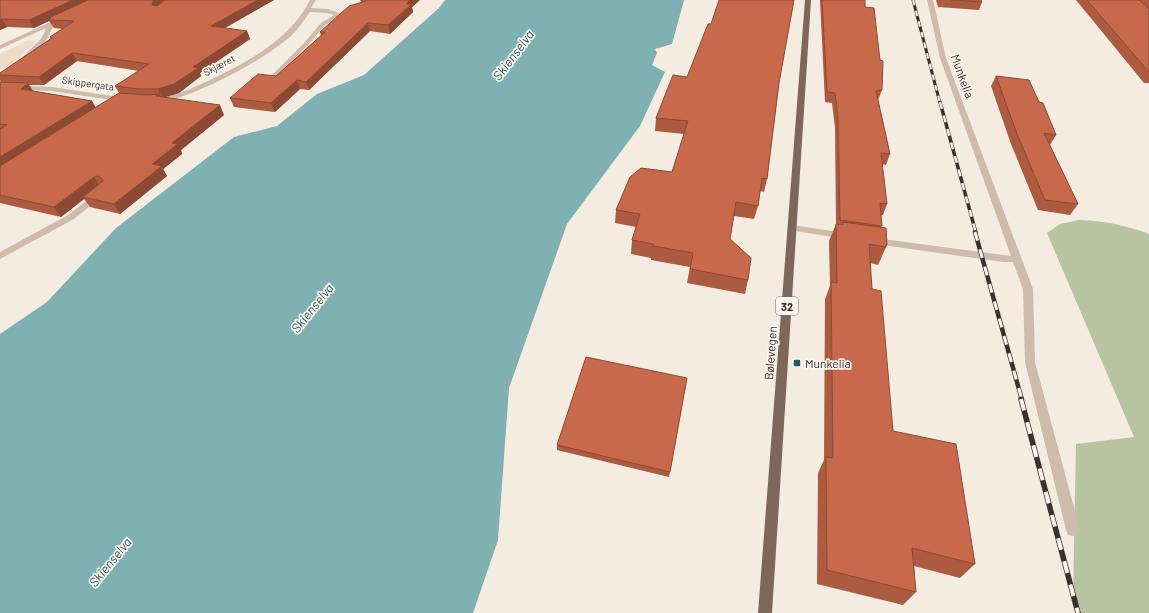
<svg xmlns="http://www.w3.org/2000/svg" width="1149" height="613" viewBox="0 0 1149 613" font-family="Barlow,sans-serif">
<rect width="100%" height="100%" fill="#f4ebe1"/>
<path fill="#b8c4a0" d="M1079,220C1104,221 1126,225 1149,234V613H1077L1073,596L1076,444L1134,437L1047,233L1060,224Z"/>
<path fill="#ecdcc8" d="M29,40L36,41L12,65L0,70V54Z"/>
<path fill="#7fb0b2" d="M445,0H684L672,44L655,49L657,53L652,65L665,72L640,126L567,224L509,388L498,540L473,613H0V334L47,302L116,228L234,137L277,126L317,94L364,75L439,8Z"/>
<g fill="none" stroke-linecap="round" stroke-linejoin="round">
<path fill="#cdbbac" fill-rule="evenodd" d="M310,0H316L311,8L328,9L339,13L352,8L355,10L325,25L309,44L275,78L270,77L305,42L321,23L334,15L327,13L310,12C304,20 298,29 291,36C261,62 198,95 160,103L157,101C162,97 180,93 188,90C232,70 288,45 310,0Z
M927,0H933L946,58L1033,289L1035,362L1080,530L1078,535L1073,536L1068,535L1066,530L1025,362L1023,289L1013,262H1003L875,244L870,241L875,238L1011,256L940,58Z
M64,16L67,18L66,19L54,25L46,41L22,63L17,62L41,39L46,28L0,49V45Z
M0,85L52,87L125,98L128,100L125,102L52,91L0,89Z
M98,192L102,195L101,197L74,219L0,259V252L68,215Z
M792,225L845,233L849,236L845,239L789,230L788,228L789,226Z"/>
<path fill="#7d675c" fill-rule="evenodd" d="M805,0H811L772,613H758Z"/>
<g stroke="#3b302b" stroke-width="3">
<path id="rail-far3" d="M913,0L940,103"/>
</g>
<g stroke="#3b302b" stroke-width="3.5">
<path id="rail-far2" d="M940,102L976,233"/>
</g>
<g stroke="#3b302b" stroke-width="4.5">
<path id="rail-far1" d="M975,232L1022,400"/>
</g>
<g stroke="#3b302b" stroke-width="5.5">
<path id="rail" d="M1021,399L1078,613"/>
</g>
<use href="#rail-far3" stroke="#fbf5ee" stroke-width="2" stroke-dasharray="5.5" stroke-linecap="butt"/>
<use href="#rail-far2" stroke="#fbf5ee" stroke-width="2.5" stroke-dasharray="7" stroke-linecap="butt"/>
<use href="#rail-far1" stroke="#fbf5ee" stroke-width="3" stroke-dasharray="9" stroke-linecap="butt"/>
<use href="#rail" stroke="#fbf5ee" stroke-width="4" stroke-dasharray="12" stroke-linecap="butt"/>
</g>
<path fill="#ac5a40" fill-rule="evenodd" d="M0,0H274L225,28L247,31L250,39L200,73L201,76L179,93L163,97L224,115L181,150L182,154L163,169L167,176L120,214L90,207L84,199L61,217L0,203V82H1L0,80V73L51,39L50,37L63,29L54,28L49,21L34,28L7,27L0,30ZM77,61L139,71L115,86L119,93L96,108L92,101L33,91L29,85H44Z
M360,0H420L412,7L413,12L390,34L370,31L309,90L300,89L275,112L234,107L230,98L276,76L321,36L320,32L361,2Z
M820,0H865V7L882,90L878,100L890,154L886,165L882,164L887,204L883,215H881L882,226L881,227L887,245L878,265L870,263L872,289L893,431L975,564L960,578L914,566L916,592L903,605L817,584L818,473L824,460L825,299L830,286L829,241L836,224L835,128L832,103L825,102Z
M936,0H981L982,2L979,10L938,7Z
M1076,0H1149V83H1144Z
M996,76L1039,102L1056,135L1050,145L1078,204L1070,215L1038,210L1011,144L991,86Z
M687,77L779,83L767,179L764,192L760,191L758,206L754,219L734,216L730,239L748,280L745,294L687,283L690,267L651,260V258L631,254L632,240L636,227L615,223L616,210L672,172L684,134L655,131L656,118Z
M687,378L669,477L557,450V445Z"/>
<path fill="#8c4a34" d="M73,0H94L34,28L29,20Z
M154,0H168L156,9L152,5L153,1Z
M258,0H274L214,34L211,26Z
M410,0H420L412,7L413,12L390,34L388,25L406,4Z
M2,19L7,27L0,30V20Z
M368,23L370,31L309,90L306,82Z
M247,31L250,39L200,73L201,76L179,93L163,98L158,89Z
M72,53L77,61L44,85L39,77Z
M297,80L300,89L275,112L271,103Z
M28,83L34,93L21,89Z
M160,94L165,103L156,96Z
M92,101L97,110L0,171V157Z
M220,105L224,115L181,150L182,154L163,169L167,176L120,214L114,204L172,143Z
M94,177L100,187L83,197L84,199L61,217L54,207Z"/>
<path fill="#c8694b" stroke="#8c4a34" d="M0,0H73L29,20L2,19L0,20Z
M88,0H154L153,1L152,5L157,6L165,0H258L211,26L247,31L193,67L198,68L174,84L158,89H139L115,86L149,64L72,53L39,77L0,75V73L52,38L50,37L74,21L49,20L51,17Z
M365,0H410L406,4H412L388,25L368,23L306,82L297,80L271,103L230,98L258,74L276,76L325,32H320L349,6L366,1Z
M719,0H794L779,83L767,179L762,178L758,206L736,202L730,239L751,258L748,280L690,269L693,253L653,246V244L632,240L640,214L616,210L630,177L641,168L672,172L688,121L656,118L673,75L687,77L708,24H711Z
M822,0H865V7L874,8L880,60L883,61L882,90L876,91L890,154L881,153L887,204L880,203L882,226L840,220L838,118L835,93L827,92Z
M951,0H981L982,2Z
M1087,0H1139L1149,9V72Z
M996,76L1029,80L1039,102L1043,103L1056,135L1044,133L1078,204L1045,200L1017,134Z
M0,82L28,83L21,89L92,101L0,157V129L7,125L0,124Z
M119,93L148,95L160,94L156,96L220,105L172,143L178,144L152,164L162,166L114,204L83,197L103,181L102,179L98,176L94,177L54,207L0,195V166Z
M843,222L886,228L887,245L886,244V247L869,244L872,289L881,291L893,431L956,444L975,564L912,548L916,592L827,570L826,457L833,458L831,282L837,283L836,224L843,225Z
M586,357L687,378L670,472L557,445Z"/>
<rect fill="#1f5a5e" stroke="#fbf5ee" stroke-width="1.5" x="793" y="359" width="8" height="8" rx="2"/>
<g text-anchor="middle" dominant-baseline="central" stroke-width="3.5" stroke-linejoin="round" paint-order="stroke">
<g font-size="10" fill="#3b302b" stroke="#fbf5ee">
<text transform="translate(219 65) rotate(-28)">Skjæret</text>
<text transform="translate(88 83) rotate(8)">Skippergata</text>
</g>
<rect fill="#fbf5ee" stroke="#756b66" stroke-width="1" x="776" y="297" width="22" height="18" rx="3"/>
<g font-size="11" font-weight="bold" fill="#3b302b">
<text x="787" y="306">32</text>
</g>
<g font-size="12" fill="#3b302b" stroke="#fbf5ee">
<text transform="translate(963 76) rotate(70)">Munkelia</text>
<text transform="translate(770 353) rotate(-86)">Bølevegen</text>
</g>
<g font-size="12" fill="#3b302b" stroke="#fbf5ee" text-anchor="start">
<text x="805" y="363">Munkelia</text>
</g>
<g font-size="13" font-style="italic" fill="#1f5a5e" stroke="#fbf5ee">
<text transform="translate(513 55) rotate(-53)">Skienselva</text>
<text transform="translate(312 308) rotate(-51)">Skienselva</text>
<text transform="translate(110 562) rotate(-51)">Skienselva</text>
</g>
</g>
</svg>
